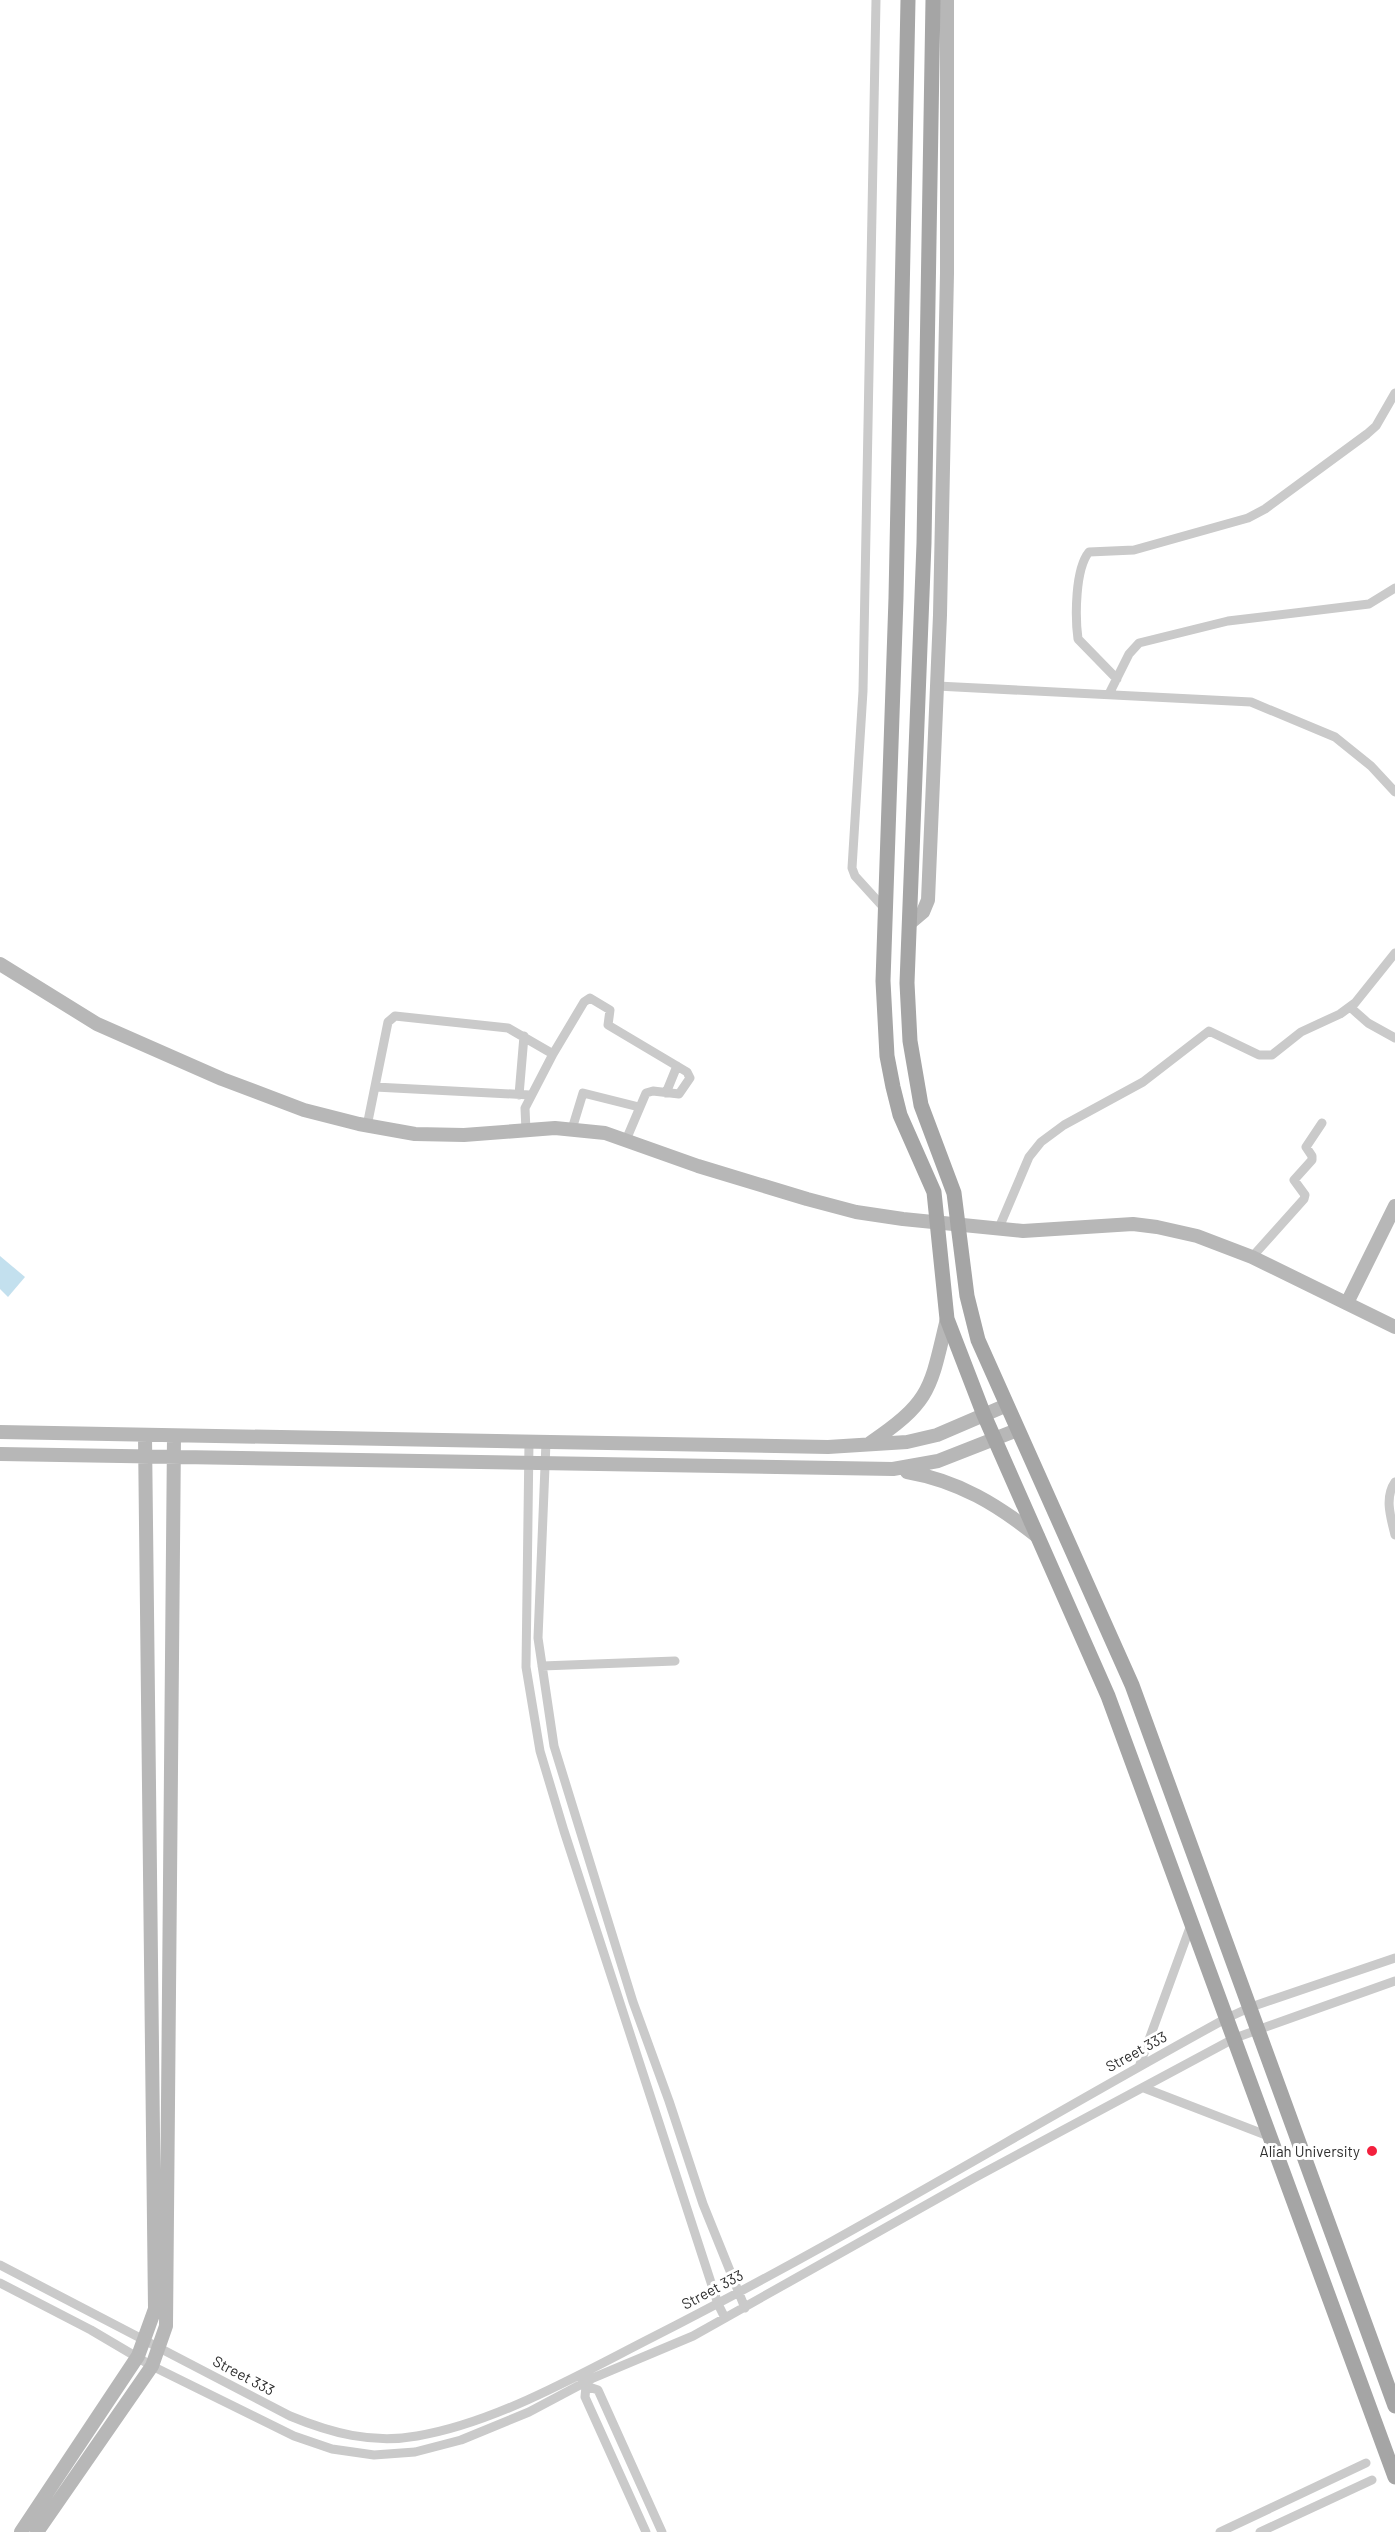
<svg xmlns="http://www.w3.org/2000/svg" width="1395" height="2532" viewBox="0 0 1395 2532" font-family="Barlow,sans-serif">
<rect width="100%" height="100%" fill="#fff"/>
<path fill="#c3e0ee" d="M0,1256L25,1277L8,1297L0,1289Z"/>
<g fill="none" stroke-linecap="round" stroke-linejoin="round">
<path stroke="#cacaca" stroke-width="9" d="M876,0L863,691L852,868L855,876L885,909
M1117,679L1078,639C1075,617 1075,569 1089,552L1134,550L1248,518L1265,509L1367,434L1376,426L1395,393
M937,686L1251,702L1335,737L1371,766L1395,792
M1109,694L1129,654L1139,643L1228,621L1369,604L1395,588
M1350,1007L1368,1023L1395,1038
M553,1054L584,1002L590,998L610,1010L608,1025L687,1072L690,1078L679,1094L653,1091L646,1093L626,1140
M375,1087L530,1095
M666,1093L677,1066
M519,1095L524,1036
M367,1126L388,1022L395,1016L508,1028L553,1054L525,1108L526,1131
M572,1129L583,1093L639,1107
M998,1230L1029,1157L1041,1142L1064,1125L1143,1082L1209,1031L1259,1055H1272L1301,1032L1340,1014L1355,1003L1395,953
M1252,1257L1304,1199L1305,1195L1294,1180L1312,1160V1156L1306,1147L1322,1123
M529,1442L526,1667L540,1751L564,1831L718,2304L725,2318
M546,1442L538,1638L554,1746L633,2002L669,2101L703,2204L745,2308
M1395,1482C1384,1498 1391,1518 1395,1535
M542,1666L675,1661
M1139,2067L1192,1922
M1144,2088L1271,2137
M0,2265L290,2416C331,2433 372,2444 417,2436C496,2423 582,2373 653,2337C848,2238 1035,2123 1227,2018L1251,2007L1395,1958
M0,2283L91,2330L152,2366L294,2436L332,2449L374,2455L415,2452L461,2440L529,2412L593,2378L693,2336L974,2178L1235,2038L1395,1981
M581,2378L586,2386L585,2397L646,2532
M586,2386L598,2390L662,2532
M1220,2532L1366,2463
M1260,2532L1372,2480"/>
<path stroke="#b7b7b7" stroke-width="14" d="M910,923L923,912L928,900L940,615L947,273V0
M0,964L97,1024L222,1079L304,1110L359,1124L415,1134L464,1135L555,1128L605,1133L698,1166L807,1199L856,1212L903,1219L1023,1231L1133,1224L1157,1227L1197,1236L1252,1257L1395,1327
M1347,1303L1395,1206
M0,1432L828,1447L907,1442L937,1435L1007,1405
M870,1443C932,1401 930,1389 947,1319
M0,1454L893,1469L938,1461L1017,1430
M907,1472C959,1481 998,1505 1038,1537
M21,2532L138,2356L155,2309L145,1436
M37,2532L152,2366L166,2326L174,1436"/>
<path stroke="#a5a5a5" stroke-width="15" d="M908,0L896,598L883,981L887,1056L893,1087L900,1115L934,1192L947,1319L984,1415L1108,1696L1395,2477
M933,0L924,543L907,983L910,1041L921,1105L954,1193L967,1296L978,1340L1132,1685L1395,2406"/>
</g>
<circle fill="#f3203d" stroke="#fff" stroke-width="2" cx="1372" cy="2151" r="6"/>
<g text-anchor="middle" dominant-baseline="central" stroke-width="6" stroke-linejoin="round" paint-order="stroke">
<g font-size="15" fill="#2d2d2d" stroke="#fff">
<text transform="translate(1136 2051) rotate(-29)">Street 333</text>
<text transform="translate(712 2289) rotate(-28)">Street 333</text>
<text transform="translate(244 2375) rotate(28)">Street 333</text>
</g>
<g font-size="15" fill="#2d2d2d" stroke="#fff" text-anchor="end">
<text x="1360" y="2151">Aliah University</text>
</g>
</g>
</svg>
